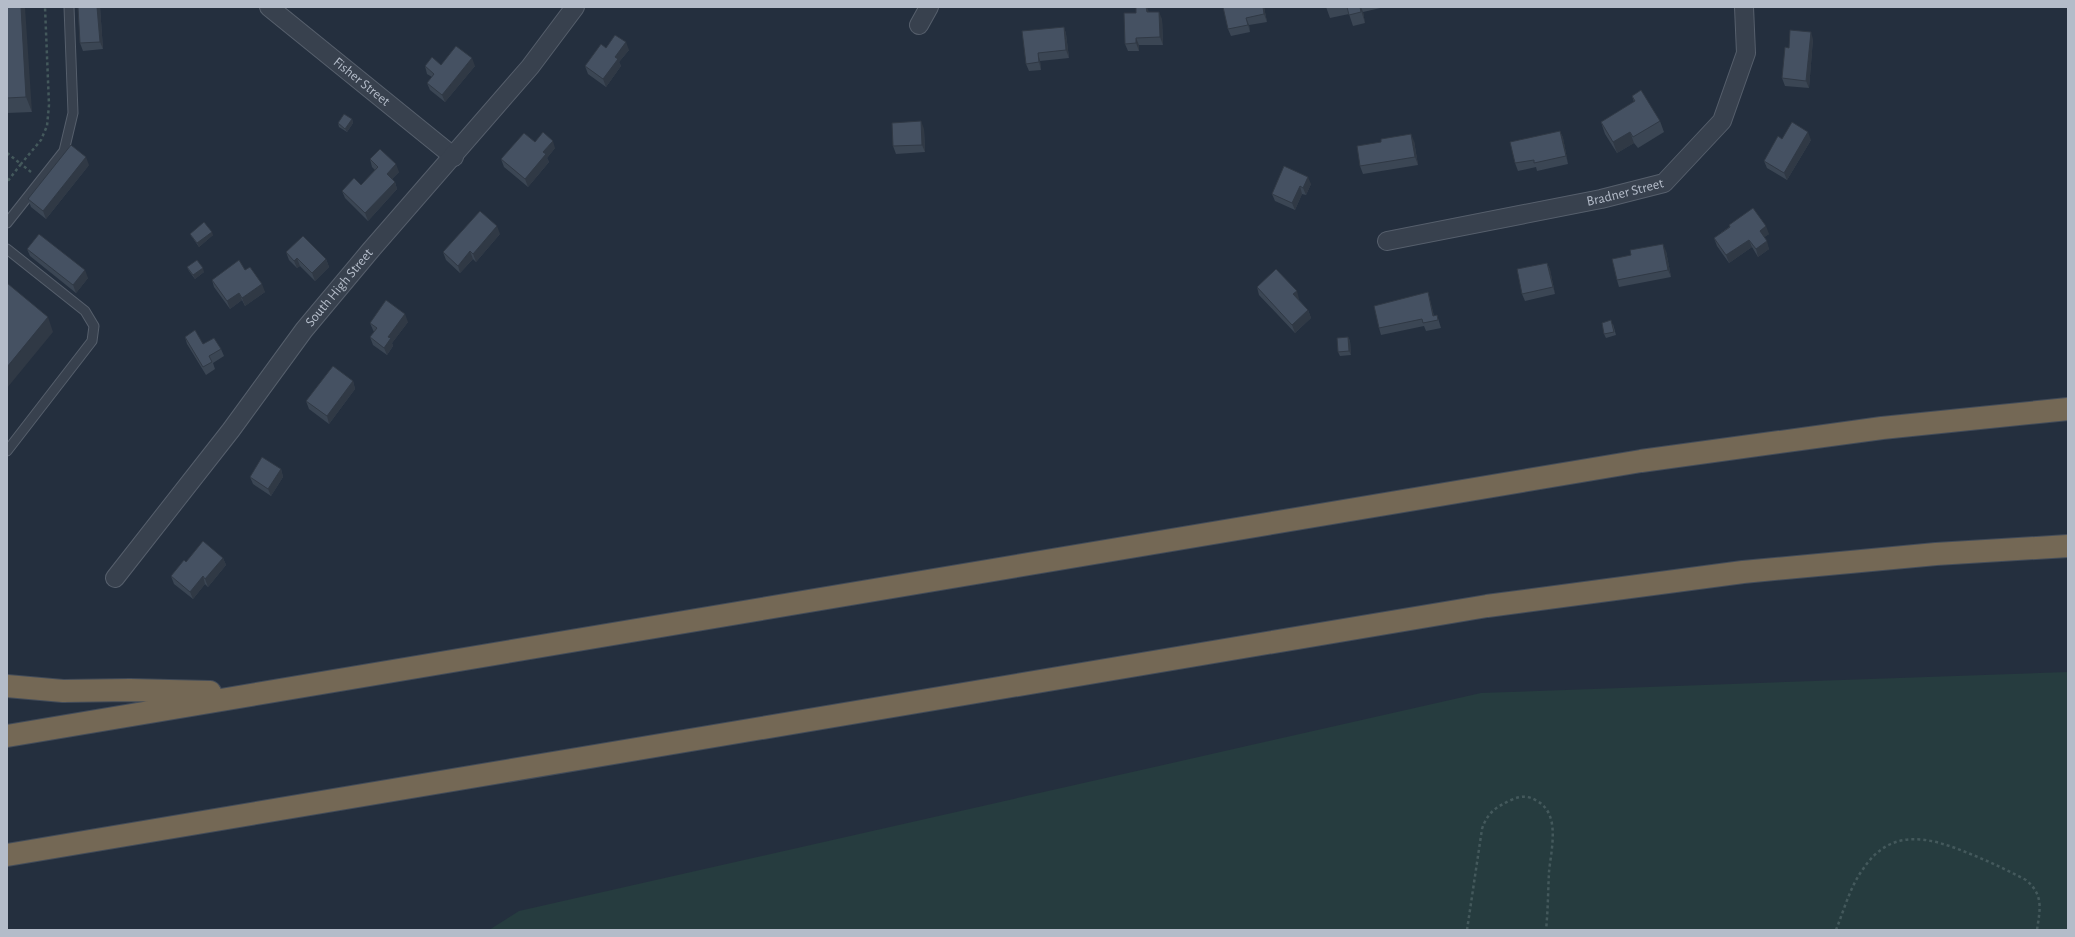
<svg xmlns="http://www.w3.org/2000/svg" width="2075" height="937" viewBox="0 0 2075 937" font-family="'Alegreya Sans',sans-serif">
<rect width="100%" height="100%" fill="#242f3e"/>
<path fill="#263c3f" d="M2068,672V930H489L519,911L1481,693Z"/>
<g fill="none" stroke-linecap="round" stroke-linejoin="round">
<g stroke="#565f6c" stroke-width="11">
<path id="service" d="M7,223L64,151L73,113L69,7
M7,249L85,311L94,326L92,341L7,451"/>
</g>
<g stroke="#565f6c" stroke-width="20">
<g id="minor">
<path id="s1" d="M269,7L454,157"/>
<path d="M919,25L929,7"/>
<path id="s2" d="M1387,241L1601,199L1664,183L1722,121L1746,53L1744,7"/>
<path id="s3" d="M115,578L231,430L304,330L370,251L530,67L575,7"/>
</g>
</g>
<g stroke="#434c59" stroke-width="24">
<path id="motorway" d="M7,686L63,691L130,690L210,692
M7,736L1641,461L1882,428L2068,409
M7,855L1487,606L1743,572L1936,554L2068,546"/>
</g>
<path stroke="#44595c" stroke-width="2.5" stroke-dasharray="3 3" stroke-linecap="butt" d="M7,153L21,164L7,182
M31,172L21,164L41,140L47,126L49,105L45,7
M1467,930L1482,829C1487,813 1496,807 1511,800C1520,796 1528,795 1537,801C1561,814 1551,850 1549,872C1548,891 1548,911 1546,930
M1836,930C1844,910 1850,887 1863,869C1891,827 1929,837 1968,853C1988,861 2007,870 2026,880C2044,895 2040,909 2037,930"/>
<use href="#service" stroke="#38414e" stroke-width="9"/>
<use href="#minor" stroke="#38414e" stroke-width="18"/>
<use href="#motorway" stroke="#746855" stroke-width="22"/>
</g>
<path fill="#3b4654" d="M7,7L32,112L7,113Z
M100,7L103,49L83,51L80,43Z
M1264,7L1267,22L1249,25L1250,32L1231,36L1228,29Z
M1326,7H1385L1363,12L1365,23L1353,26L1349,14L1330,18Z
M1149,12L1162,19L1163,45H1139V51H1128L1125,44Z
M1064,27L1066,34L1069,58L1040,61L1041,70L1029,71L1026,64Z
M1813,39L1809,88L1785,86L1782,78L1789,48Z
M606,48L629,50L619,62L621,66L606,87L588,74L585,66Z
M441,65L475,66L445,102L430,90L427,83L432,77L427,74L425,66Z
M1632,96L1660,121L1664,132L1638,148L1634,143L1617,153L1605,134L1601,122L1634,102Z
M352,119L353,123L347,132L339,127L338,123Z
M924,129L925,152L896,154L893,146Z
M1560,131L1563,138L1568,164L1537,171L1536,167L1518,171L1515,163Z
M1782,139L1811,140L1787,180L1767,168L1764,161Z
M1414,141L1418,165L1363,174L1360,166Z
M535,142L555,148L547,158L549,162L528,187L504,167L501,159Z
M370,159L399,172L392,179L395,182L397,189L368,221L345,198L342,191L361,185L375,170L372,167Z
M89,165L46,219L31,207L28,199Z
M1284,166L1311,184L1306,195L1302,194L1295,210L1275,201L1272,194Z
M1729,225L1769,234L1764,237L1769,249L1758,257L1752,247L1729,263L1717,246L1714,238L1729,227Z
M190,234L213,235L199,247L192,237Z
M500,234L476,262L473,259L460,273L446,260L443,252Z
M27,249L88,278L76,293L30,256Z
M1666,251L1671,277L1619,287L1617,280L1631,255Z
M286,252L326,259L329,267L315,281L300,266L297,268L289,260Z
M1547,263L1550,270L1555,294L1525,301L1522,294Z
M187,267L204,272L195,279L189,271Z
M245,270L265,292L245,306L242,300L230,309L214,287L212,280Z
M1257,287L1299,299H1298L1308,310L1311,318L1295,333L1259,295Z
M1428,292L1434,316L1437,315L1441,328L1426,331L1424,326L1381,335L1379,328Z
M408,322L392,343L393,346L387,355L373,345L370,337L374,332L373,330L370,323Z
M1613,324L1616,335L1606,338L1604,334Z
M185,337L203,344L221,349L224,356L213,363L215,369L206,375L187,344Z
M1348,337L1350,341L1351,355L1340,356L1338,352Z
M353,381L355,389L329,424L309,409L306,401Z
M281,469L283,477L271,496L253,484L250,477Z
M223,558L226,565L208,587L205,584L193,599L174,584L171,576L186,562Z"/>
<path fill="#303945" d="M21,7H25L32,112L26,97Z
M97,7H100L103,49L100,42Z
M1146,7H1147L1149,12H1147Z
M1263,7H1264L1267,22L1264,14Z
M1360,7H1361L1363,12L1365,23Z
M1159,12L1162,19L1163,45L1160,37Z
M1246,18L1249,25L1250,32Z
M1064,27L1066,34L1069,58L1066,50Z
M1811,32L1813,39L1809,88L1806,81Z
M1136,38L1139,45V51L1136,43Z
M626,42L629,50L619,62L621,66L606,87L603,79L615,57Z
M1038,53L1040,61L1041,70L1039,62Z
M472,58L475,66L445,102L442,95Z
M352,119L353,123L347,132L345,129Z
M921,121L924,129L925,152L922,145Z
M1560,131L1563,138L1568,164L1566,156Z
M1630,132L1634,143L1617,153L1613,142Z
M1808,132L1811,140L1787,180L1784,173Z
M1411,134L1414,141L1418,165L1415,157Z
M553,141L555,148L547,158L549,162L528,187L525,179L543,152Z
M86,157L89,165L46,219L43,211Z
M396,164L399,172L389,182L387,174Z
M1308,177L1311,184L1306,195L1303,188Z
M395,182L397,189L368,221L365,213Z
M1300,186L1302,194L1295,210L1292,203Z
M497,226L500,234L476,262L473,254Z
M1766,226L1769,234L1762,239L1760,231Z
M212,232L213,235L199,247L197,243Z
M1749,240L1752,247L1729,263L1726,255Z
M1767,241L1769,249L1758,257L1756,249Z
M1663,244L1666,251L1671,277L1668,270Z
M470,251L473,259L460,273L458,266Z
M297,258L300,266L297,268L294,261Z
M326,259L329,267L315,281L312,273Z
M1547,263L1550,270L1555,294L1553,287Z
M203,268L204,272L195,279L193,275Z
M85,270L88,278L76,293L73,285Z
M262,284L265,292L245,306L242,298Z
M1297,291L1299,299L1296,302L1293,294Z
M1428,292L1430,300L1435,321L1433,316Z
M239,293L242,300L230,309L227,301Z
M1308,310L1311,318L1295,333L1292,325Z
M405,314L408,322L392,343L393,346L387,355L384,348L388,337Z
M48,317L53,332L7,388V367Z
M1348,337L1350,341L1351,355L1349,351Z
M353,381L355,389L329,424L327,416Z
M281,469L283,477L271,496L268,489Z
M223,558L226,565L208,587L205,579Z
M203,576L205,584L193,599L190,592Z"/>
<path fill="#455162" stroke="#303945" d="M7,7H21L26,97L7,98Z
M78,7H97L100,42L80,43Z
M1136,7H1146L1147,12H1159L1160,37L1136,38V43L1125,44L1124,13H1136Z
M1223,7H1263L1264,14L1246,18L1248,25L1228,29Z
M1347,7H1360L1361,12L1349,15Z
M1064,27L1066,50L1038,53L1039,62L1026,64L1022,31Z
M1790,30L1811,32L1806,81L1782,78L1785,47L1789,48Z
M615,35L626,42L615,57L618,59L603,79L585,66L601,44L606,48Z
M456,46L472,58L442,95L427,83L434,74L425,66L432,57L441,65Z
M1641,90L1660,121L1633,137L1630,132L1613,142L1601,122L1635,101L1632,96Z
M344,114L352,119L345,129L338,123Z
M921,121L922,145L893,146L892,123Z
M1792,122L1808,132L1784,173L1764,161L1778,136L1782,139Z
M1560,131L1566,156L1534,163V160L1515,163L1510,142Z
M543,132L553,141L543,152L546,154L525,179L501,159L524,133L535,142Z
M1411,134L1415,157L1360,166L1357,146L1381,142V139Z
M71,145L86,157L43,211L28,199Z
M380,149L396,164L387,174L395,182L365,213L342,191L354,178L361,185L378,167L370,159Z
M1284,166L1308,177L1303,188L1300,186L1292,203L1272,194Z
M1753,208L1766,226L1760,231L1767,241L1756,249L1749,240L1726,255L1714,238L1730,227L1729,225Z
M480,211L497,226L473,254L470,251L458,266L443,252Z
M204,222L212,232L197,243L190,234Z
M39,234L85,270L73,285L27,249Z
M303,236L326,259L312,273L297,258L294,261L286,252Z
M1663,244L1668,270L1617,280L1612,259L1631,255L1630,250Z
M197,260L203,268L193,275L187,267Z
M239,260L245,270L250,267L262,284L242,298L239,293L227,301L212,280Z
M1547,263L1553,287L1522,294L1517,269Z
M1276,269L1297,291L1293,294L1308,310L1292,325L1257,287Z
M7,283L48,317L7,367Z
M1428,292L1433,316L1437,315L1438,320L1423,323L1422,319L1379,328L1374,306Z
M386,300L405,314L388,337L391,338L384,348L370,337L377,328L370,323Z
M1611,320L1614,332L1604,334L1602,323Z
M195,330L203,344L214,338L221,349L209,356L212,362L203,367L185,337Z
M1348,337L1349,351L1338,352L1337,338Z
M333,366L353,381L327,416L306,401Z
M262,457L281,469L268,489L250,477Z
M203,541L223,558L205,579L203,576L190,592L171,576L184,560L186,562Z"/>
<g text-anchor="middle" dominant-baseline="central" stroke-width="4" stroke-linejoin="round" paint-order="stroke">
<g font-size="14" fill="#b4bcc9" stroke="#1d2633">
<text stroke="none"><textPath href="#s1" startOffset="119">Fisher Street</textPath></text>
<text stroke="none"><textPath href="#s2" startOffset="243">Bradner Street</textPath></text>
<text stroke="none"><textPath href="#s3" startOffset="367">South High Street</textPath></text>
</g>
</g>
<rect width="2075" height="937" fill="none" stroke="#b4bcc9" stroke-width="16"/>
</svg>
